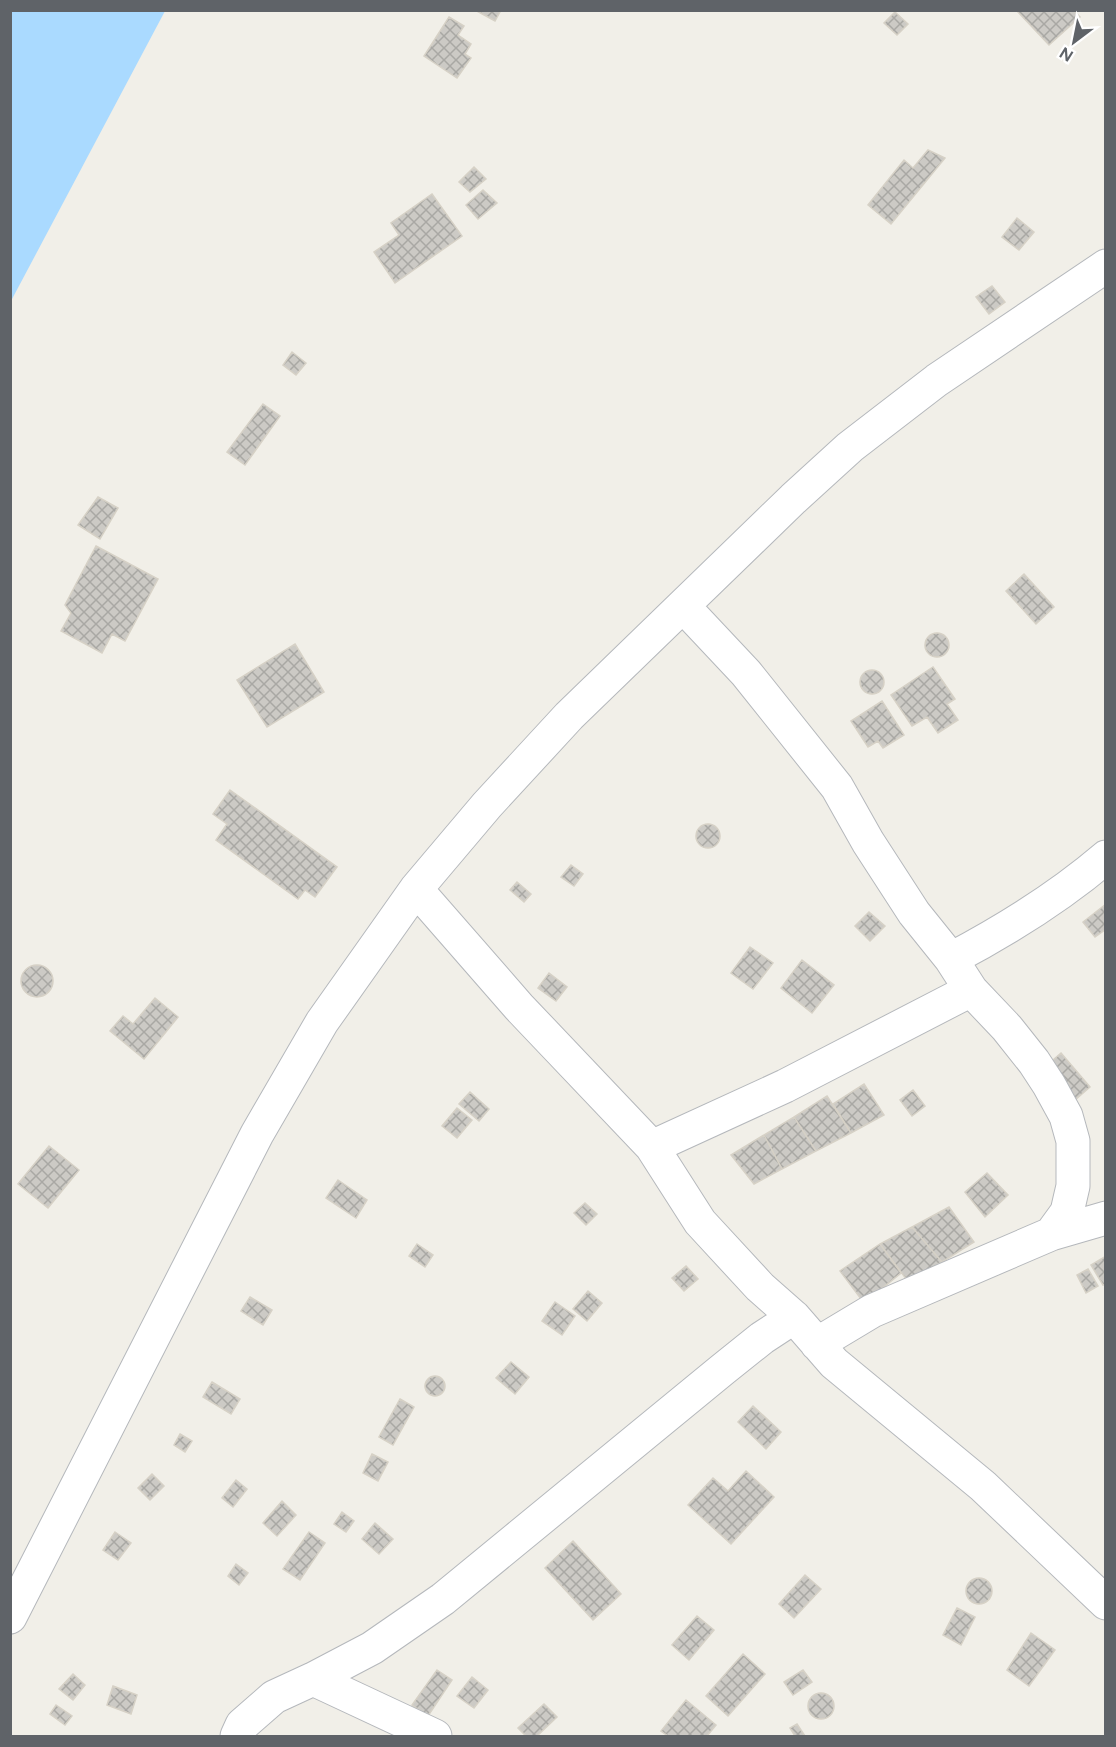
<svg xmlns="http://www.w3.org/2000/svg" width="1116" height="1747" viewBox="0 0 1116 1747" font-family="Figtree,sans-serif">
<defs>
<pattern id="building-cross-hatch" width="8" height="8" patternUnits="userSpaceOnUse" patternTransform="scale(1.5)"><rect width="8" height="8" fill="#cccac5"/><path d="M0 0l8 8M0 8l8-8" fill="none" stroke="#a9a8a4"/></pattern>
</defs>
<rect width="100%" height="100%" fill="#f1efe8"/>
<path fill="#aadaff" d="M11,10L165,11L11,301L10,11Z"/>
<path fill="url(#building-cross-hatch)" stroke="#d6d1c6" stroke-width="1.5" d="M475,10H501L495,21Z
M1016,10H1073L1080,17L1049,45Z
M895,12L908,24L897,35L884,23Z
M449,17L464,26L458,35L471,44L465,54L471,58L457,78L424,56Z
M928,150L945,158L891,224L868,205L904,160L913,168Z
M474,167L486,179L470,192L459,182Z
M483,190L497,203L478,219L466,205Z
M432,194L462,236L395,283L374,252L399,235L391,223Z
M1017,218L1034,232L1019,250L1002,237Z
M992,286L1005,302L989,314L976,297Z
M292,352L306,363L296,375L283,365Z
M263,404L280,416L245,465L227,452Z
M98,497L118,508L100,539L78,525Z
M96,546L158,579L125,641L112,634L102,653L61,631L71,613L65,605Z
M1024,574L1054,607L1036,624L1006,591Z
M925 645a12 12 0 1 1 24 0a12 12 0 1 1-24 0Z
M295,644L324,692L267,727L237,680Z
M933,667L955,699L947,704L958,720L938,733L927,717L912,726L891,695Z
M860 682a12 12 0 1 1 24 0a12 12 0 1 1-24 0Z
M882,701L904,735L883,748L878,741L868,747L851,721Z
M230,790L337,867L315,897L305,890L298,899L216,840L227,824L213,814Z
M696 836a12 12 0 1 1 24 0a12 12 0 1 1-24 0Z
M571,865L583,874L574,886L561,877Z
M517,882L531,894L524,902L510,890Z
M1106,904V929L1095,937L1083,922Z
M869,912L885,926L870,941L855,926Z
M750,947L773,963L753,989L731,973Z
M802,960L834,985L812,1013L781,988Z
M21 981a16 16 0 1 1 32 0a16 16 0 1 1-32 0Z
M549,973L567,987L556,1001L538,988Z
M155,998L178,1017L144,1059L110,1031L123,1016L133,1024Z
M1061,1053L1090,1087L1074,1101L1045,1067Z
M864,1084L884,1115L851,1133L833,1104Z
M913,1090L925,1106L912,1116L900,1100Z
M470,1092L489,1109L479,1121L459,1104Z
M827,1096L851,1133L816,1151L794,1117Z
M457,1108L472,1120L457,1138L442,1126Z
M794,1117L816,1151L782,1169L764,1135Z
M764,1135L782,1169L754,1184L731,1155Z
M49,1146L79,1170L48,1208L18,1184Z
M987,1173L1008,1195L985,1217L965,1192Z
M338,1180L367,1200L356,1218L326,1198Z
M585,1203L597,1214L586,1225L574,1213Z
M949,1207L974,1242L942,1262L912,1227Z
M912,1227L942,1262L907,1280L880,1244Z
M417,1244L433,1255L425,1267L409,1256Z
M880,1244L901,1273L864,1303L840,1271Z
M1106,1256V1284L1103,1285L1091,1265Z
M686,1266L698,1279L684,1291L672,1278Z
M1088,1269L1098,1286L1086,1293L1077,1275Z
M588,1291L602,1303L587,1321L573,1309Z
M250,1297L272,1310L263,1325L241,1311Z
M555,1302L575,1316L562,1335L542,1321Z
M511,1362L529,1377L515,1394L496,1378Z
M425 1386a10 10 0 1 1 20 0a10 10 0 1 1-20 0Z
M212,1382L240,1399L231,1414L203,1397Z
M400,1399L414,1407L393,1445L379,1437Z
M753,1406L781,1432L766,1449L738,1422Z
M180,1434L192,1441L185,1452L174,1445Z
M372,1454L388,1462L378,1481L363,1473Z
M746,1471L774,1497L731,1544L688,1505L713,1478L728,1491Z
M152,1474L164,1486L150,1500L138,1488Z
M236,1480L247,1489L233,1507L222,1498Z
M282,1501L296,1515L277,1536L263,1523Z
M342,1512L354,1521L346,1532L334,1524Z
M375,1523L393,1539L379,1554L362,1539Z
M115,1532L131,1543L118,1560L103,1550Z
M309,1532L325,1543L300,1580L283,1569Z
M573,1541L621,1594L593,1620L545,1568Z
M236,1564L248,1573L239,1585L228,1576Z
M805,1575L821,1589L794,1618L779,1604Z
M966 1591a13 13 0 1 1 26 0a13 13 0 1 1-26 0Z
M957,1608L975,1617L961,1645L943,1635Z
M697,1616L714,1630L689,1660L672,1645Z
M1031,1633L1055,1650L1029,1686L1007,1670Z
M743,1654L765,1674L728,1716L706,1696Z
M437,1670L452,1680L428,1716L412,1705Z
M803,1670L812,1682L793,1695L784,1682Z
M73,1674L85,1685L73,1700L59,1689Z
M472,1677L488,1690L474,1708L457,1696Z
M113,1686L137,1695L131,1714L107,1705Z
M808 1706a13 13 0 1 1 26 0a13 13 0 1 1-26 0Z
M686,1700L716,1725L707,1736H668L661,1731Z
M544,1704L557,1717L537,1736H526L518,1728Z
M56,1705L72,1716L65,1725L50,1714Z
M797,1724L805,1736H795L790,1728Z"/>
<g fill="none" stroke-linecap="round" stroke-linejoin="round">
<g stroke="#b5b8bc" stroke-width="35">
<path id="minor" d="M684,607L746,673L837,787L868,842L914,913L951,959L971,990L1007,1028L1034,1062L1049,1085L1066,1116L1073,1141V1186L1067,1212L1051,1234L872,1311L817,1344
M416,889L519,1007L652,1147L700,1222L760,1287L794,1317L834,1363L983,1486L1106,1603
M951,959C1006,930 1058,898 1106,857
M652,1147L785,1086L971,990
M1051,1234L1106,1218
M10,1617L257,1134L322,1022L416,889L487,805L569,716L793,499L850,447L937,380L1106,266
M313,1679L435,1736
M237,1736L242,1725L274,1697L313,1679L372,1648L443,1599L722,1370L762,1338L794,1317"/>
</g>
<use href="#minor" stroke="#fff" stroke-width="33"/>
</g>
<rect width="1116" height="1747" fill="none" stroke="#5f6368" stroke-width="24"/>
<g transform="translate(1074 42) rotate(212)" stroke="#ffffff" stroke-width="4.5" paint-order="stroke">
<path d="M0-4.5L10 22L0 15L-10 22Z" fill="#5f6368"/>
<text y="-9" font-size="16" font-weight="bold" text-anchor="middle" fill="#5f6368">N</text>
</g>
</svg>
